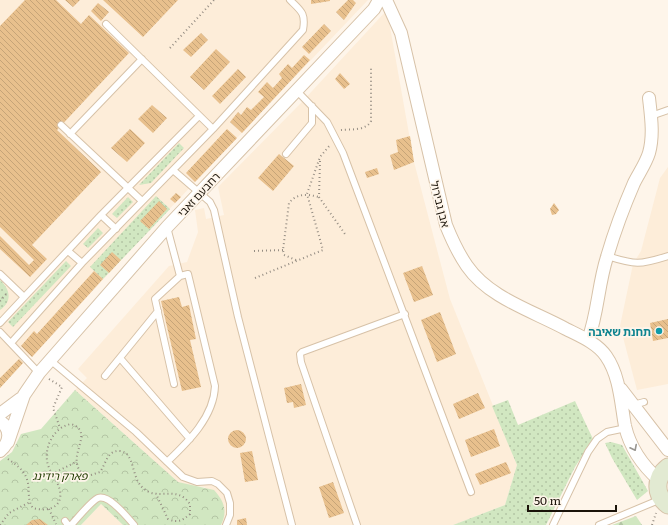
<svg xmlns="http://www.w3.org/2000/svg" width="668" height="525" viewBox="0 0 668 525" font-family="Literata,'Noto Sans Hebrew',serif">
<defs>
<pattern id="grass-dots" width="8" height="8" patternUnits="userSpaceOnUse"><rect width="8" height="8" fill="#d1e7c1"/><path d="M2 2h.1M6 6h.1" fill="none" stroke="#b3c5a4" stroke-width="1.8" stroke-linecap="round"/></pattern>
<pattern id="forest-firs" width="22" height="20" patternUnits="userSpaceOnUse"><rect width="22" height="20" fill="#d1e7c1"/><path d="M5 1l3.5 6h-7zM16 11l3.5 6h-7z" fill="#b3c5a4"/></pattern>
<pattern id="park-crowns" width="20" height="18" patternUnits="userSpaceOnUse"><rect width="20" height="18" fill="#d1e7c1"/><path d="M2 6a3 3 0 1 1 6 0M12 15a3 3 0 1 1 6 0" fill="none" stroke="#b3c5a4"/></pattern>
<pattern id="building-back-hatch" width="6" height="6" patternUnits="userSpaceOnUse"><rect width="6" height="6" fill="#e8c08d"/><path d="M-1 5l2 2M0 0l6 6M5-1l2 2" fill="none" stroke="#c6a478"/></pattern>
</defs>
<rect width="100%" height="100%" fill="#fef5ea"/>
<path fill="#fdedd9" d="M0,0H368L121,260L32,357L30,355L0,388Z
M387,10L414,162L450,299L517,465L505,505L453,525H221L205,487L192,486L178,482L75,390L87,378L78,369L169,266L187,262L198,232L195,210L204,208L206,219L224,215L218,187L300,104Z
M668,167V384L637,390L620,326L633,264L641,251L660,178Z
M101,504L123,525H81Z"/>
<path fill="url(#grass-dots)" d="M179,143L184,148L151,183L139,185Z
M156,196L170,209L103,279L90,267Z
M128,197L133,202L117,218L112,214Z
M98,228L103,233L88,248L83,244Z
M66,261L71,266L13,327L8,322Z
M0,280C10,289 13,301 0,310Z
M508,400L518,425L575,401L593,439L575,467L546,525H453L505,505L517,465L492,406Z
M611,442L622,445L648,491L637,500L612,458L605,443Z"/>
<path fill="url(#forest-firs)" d="M636,516L642,525H612Z"/>
<path fill="url(#park-crowns)" d="M75,390L178,482L214,490C224,501 228,511 221,525H123L101,504L81,525H0V461L12,452L21,434L41,429Z"/>
<path fill="url(#building-back-hatch)" d="M25,0H56L81,24L89,15L129,53L57,130L101,172L32,245L47,259L30,277L0,249V236L29,265L34,260L0,227V26Z
M65,0H80L73,7Z
M103,0H178L143,37Z
M311,0H330V1L311,4Z
M348,0H353L356,3L344,20L336,12Z
M98,3L109,12L101,21L91,11Z
M324,24L331,31L309,54L302,47Z
M201,33L208,40L191,57L183,50Z
M216,49L230,62L204,90L190,77Z
M304,55L310,60L242,133L230,122L238,112L241,115L247,107L251,110L264,97L258,92L267,82L273,88L282,78L279,74L288,64L292,68Z
M238,69L246,77L220,104L212,96Z
M340,73L350,84L344,89L335,79Z
M152,105L167,118L153,133L138,119Z
M130,129L145,143L127,162L111,148Z
M227,129L237,138L195,182L186,173Z
M410,136L414,162L394,170L390,155L398,152L396,140Z
M279,154L294,166L273,191L258,178Z
M377,168L379,174L367,178L365,172Z
M176,193L181,197L175,203L170,199Z
M159,201L167,209L149,229L140,221Z
M554,203L559,210L556,214L552,215L550,209Z
M112,252L121,260L109,273L100,265Z
M422,266L433,295L414,302L403,273Z
M94,271L103,279L32,357L21,346L34,331L37,334Z
M179,297L182,307L189,305L196,339L190,340L201,387L182,391L161,301Z
M440,312L456,354L437,362L421,320Z
M668,319V338L653,341L650,323Z
M19,359L23,363L0,388V378Z
M301,384L306,405L294,408L293,402L287,403L284,388Z
M478,393L485,408L459,419L453,404Z
M494,429L500,446L471,457L465,440Z
M228 439a9 9 0 1 1 18 0a9 9 0 1 1-18 0Z
M252,451L258,480L245,482L240,453Z
M506,462L511,473L480,485L475,474Z
M333,482L344,513L329,518L319,487Z
M246,518L247,525H237V520Z
M40,519L48,525H26L32,520Z"/>
<g fill="none" stroke-linecap="round" stroke-linejoin="round">
<g stroke="#d7c2a8" stroke-width="8">
<path id="lane" d="M106,24L213,129
M296,90L327,122L343,153L471,492
M651,116L668,110
M61,125L142,201
M70,134L142,59
M286,154L312,123V106
M173,170L210,202L214,210L238,317L292,525
M101,215L116,229
M167,227L180,276
M68,251L82,263
M607,256C635,265 640,265 668,256
M0,274L24,297
M0,323L101,215L199,116
M0,332L39,373
M11,343L82,263L213,129L303,30C306,13 301,11 290,0
M120,358L190,439
M50,360L136,432L183,477L197,482L212,481L218,484L227,493L230,503V515L226,525
M105,376L158,311
M633,405L644,402
M167,462C188,442 214,417 215,386L188,274L180,276L155,299L174,384
M65,521L68,525
M71,525C77,519 91,501 98,498C109,494 127,517 134,525
M357,525L301,362L300,354L302,352L405,314
M553,525L588,452L597,439L607,432L626,428
M599,525L654,502L659,497"/>
</g>
<g stroke="#d7c2a8" stroke-width="14">
<path id="street" d="M386,0L401,33L446,225C452,240 458,253 467,266C489,298 533,311 566,329C580,336 597,343 606,356C620,376 621,404 625,426C630,447 643,466 659,480
M588,340C598,313 598,285 607,257C614,233 624,206 634,183C639,173 646,163 649,153C654,135 651,116 649,98
M621,389L668,450
M0,414L20,399
M0,421C12,429 10,443 0,451
M8,442L24,395L39,373L167,227L374,9L379,0"/>
</g>
<g stroke="#d7c2a8" stroke-width="19">
<path id="secondary" d="M668,467C655,477 654,495 668,505"/>
</g>
<path stroke="#958d83" stroke-width="2" stroke-dasharray="1 3" stroke-linecap="butt" d="M170,48L214,0
M341,130C351,129 366,131 371,121V67
M320,161L319,197L345,234
M254,251L283,250
M296,260L284,255L283,250L289,203C297,193 307,194 319,197
M255,278L323,250L307,194L320,157L330,145
M0,301L7,293
M49,379L62,387L53,408L60,428
M8,459C15,464 23,469 26,477C31,487 26,499 33,508C47,512 63,508 60,491C58,481 51,474 48,465C43,449 53,427 71,424C96,432 65,457 82,473L91,475L100,472C106,464 107,450 120,451C135,452 131,478 143,488C158,502 176,484 190,504V514C182,521 178,523 168,519L156,494
M52,474L76,462
M49,509L56,524
M0,525L9,513L30,502
M652,525L656,513"/>
<use href="#lane" stroke="#fff" stroke-width="6"/>
<use href="#street" stroke="#fff" stroke-width="12"/>
<use href="#secondary" stroke="#e2ead2" stroke-width="17"/>
</g>
<defs><path id="oneway-chevron" d="M-2-3.5L2.5 0L-2 3.5" fill="none" stroke-width="1.6" stroke-linecap="round" stroke-linejoin="round"/></defs>
<use stroke="#989590" href="#oneway-chevron" transform="translate(634 448) rotate(63)"/>
<circle fill="#0f9aa8" stroke="#fef5ea" stroke-width="1.5" cx="659" cy="331" r="4"/>
<g text-anchor="middle" dominant-baseline="central" stroke-width="3.5" stroke-linejoin="round" paint-order="stroke">
<g font-size="11" fill="#1a1309" stroke="#fef5ea">
<text transform="translate(198 194) rotate(-47)">רחבעם זאבי</text>
<text transform="translate(441 204) rotate(76)">אבן גבירול</text>
</g>
<g font-size="11" font-weight="bold" fill="#0d838f" stroke="#fef5ea" text-anchor="end">
<text x="651" y="331">תחנת שאיבה</text>
</g>
<g font-size="11" font-style="italic" fill="#213c01" stroke="#fef5ea">
<text x="60" y="475">פארק רידינג</text>
</g>
</g>
<path d="M528 505v6h88v-6" fill="none" stroke="#1a1309" stroke-width="2"/>
<text x="534" y="505" font-size="12" fill="#1a1309" stroke="#fef5ea" stroke-width="3" paint-order="stroke">50 m</text>
</svg>
